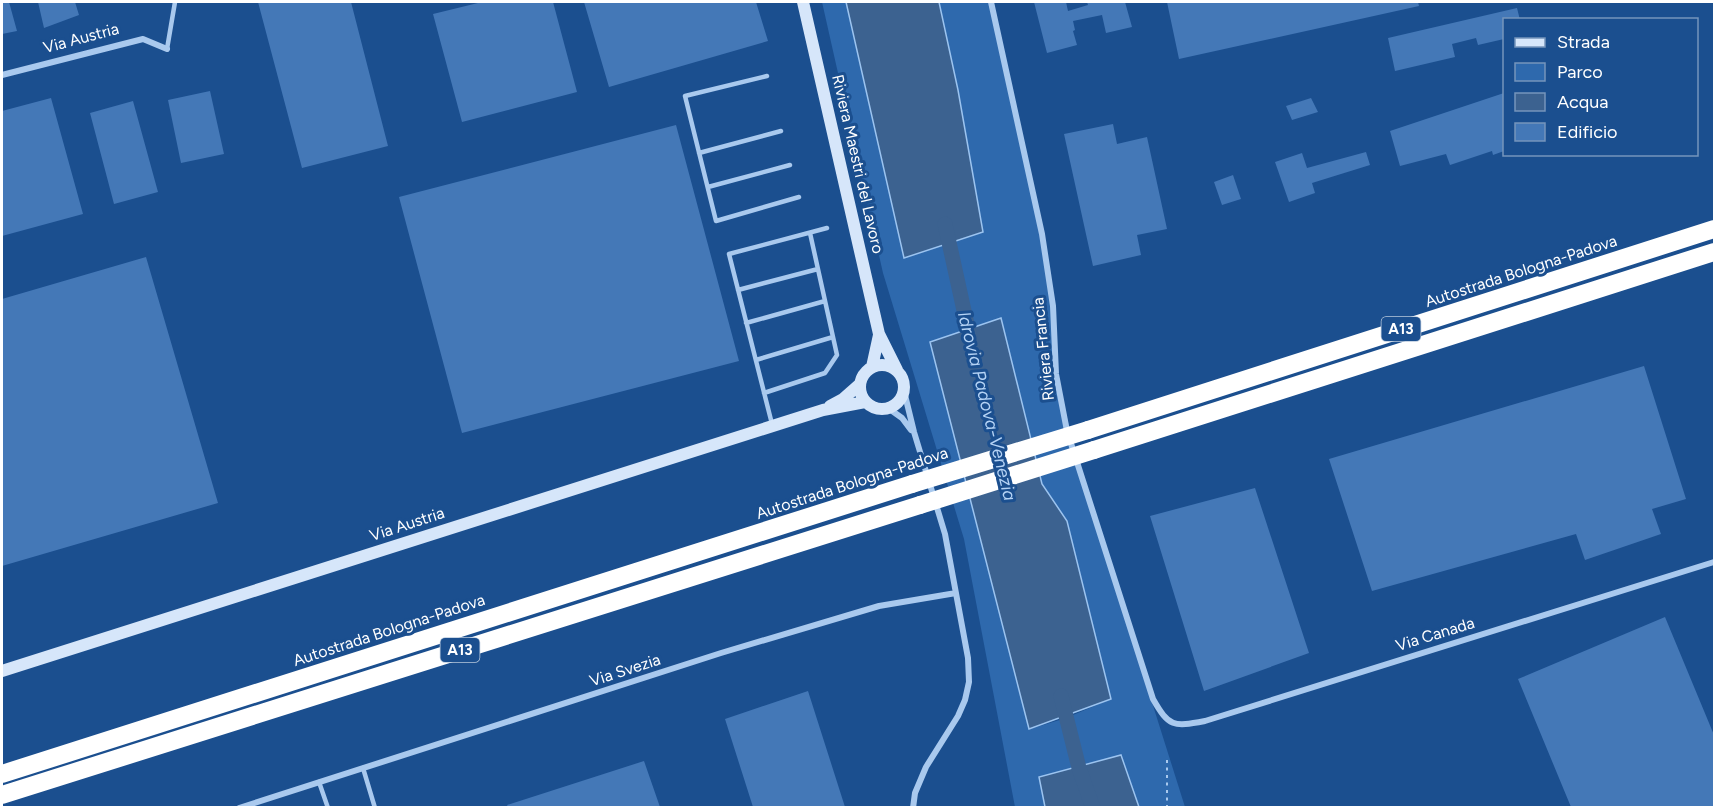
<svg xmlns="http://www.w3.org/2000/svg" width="1716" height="809" viewBox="0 0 1716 809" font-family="Figtree,sans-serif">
<rect width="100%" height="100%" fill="#1b4f8f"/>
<path fill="#2e69ad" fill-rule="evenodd" d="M822,2H846L904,258L983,232L958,90L939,2H991L1055,306L1056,374L1086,493L1185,807H1139L1121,755L1039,778L1045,807H1015L964,539L883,273ZM1001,318L1042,484L1067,521L1111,699L1066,718L1030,729L982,540Z"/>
<path fill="#3c6290" stroke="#9cc4f0" stroke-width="1.5" d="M846,2H939L958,90L983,232L904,258Z
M1001,318L1042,484L1067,521L1111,699L1029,729L930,342Z
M1121,755L1139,807H1045L1039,777Z"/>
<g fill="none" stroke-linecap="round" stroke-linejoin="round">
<path stroke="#3c6290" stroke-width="15" d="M945,224L972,347
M1061,696L1079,768L1093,808"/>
</g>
<path fill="#4478b7" d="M2,2H9L17,31L2,34Z
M38,2H75L79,15L44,28Z
M258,2H351L388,146L302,168Z
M482,2H553L577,92L462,122L433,14Z
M584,2H756L768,41L609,87Z
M1034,2H1066L1068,11L1088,5L1087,2H1125L1132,27L1106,33L1102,15L1073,21L1075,30L1073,31L1077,45L1047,53Z
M1167,2H1418L1419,6L1179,59Z
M1517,8L1520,20H1504V39L1478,45L1476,38L1452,44L1455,57L1395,71L1388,38Z
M210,91L224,154L181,163L168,100Z
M1504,93V151L1493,155L1492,151L1450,165L1446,154L1400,166L1390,131Z
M51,98L83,214L2,236V111Z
M1311,98L1318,112L1292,120L1286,106Z
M133,101L158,192L114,204L90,113Z
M1113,124L1117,144L1147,137L1167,229L1137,235L1141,255L1093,266L1064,134Z
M676,125L739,361L462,433L399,197Z
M1366,152L1370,165L1312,183L1315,193L1289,202L1275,162L1302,153L1307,168Z
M1233,175L1241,199L1222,205L1214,182Z
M146,257L218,503L2,566V299Z
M1644,366L1686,499L1652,509L1661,534L1585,560L1576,534L1372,591L1329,459Z
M1255,488L1309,653L1204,691L1150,516Z
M1665,617L1714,735V807H1571L1518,679Z
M808,691L845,807H753L725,719Z
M644,761L660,807H508L507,805Z"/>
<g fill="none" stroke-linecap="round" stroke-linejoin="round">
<path stroke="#a9c9ee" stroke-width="2" stroke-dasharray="3 4.5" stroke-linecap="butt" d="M1167,808V759"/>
<path stroke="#a9c9ee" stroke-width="4.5" d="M167,49L175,2
M767,76L685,96L716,221L799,197
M699,153L781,131
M708,187L790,165
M738,290L818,269
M746,323L825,301
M756,360L833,337
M764,393L825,373L837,355L810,233
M772,424L729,254L827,228
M363,768L375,808
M319,782L328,808"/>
<path stroke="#a9c9ee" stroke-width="6" d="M991,2L1042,234L1053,306L1056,374L1067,431L1153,699C1169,727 1173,727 1205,721L1714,562
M2,75L143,39L167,49
M904,391L914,432L945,534L968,658L969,682L965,700L958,716L926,767L915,793L913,808
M888,408L902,418L911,430
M239,808L721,653L879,606L956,593"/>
<path stroke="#d6e6fa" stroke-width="12" d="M803,2L879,334L897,370
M860 387a22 22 0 1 1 44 0a22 22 0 1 1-44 0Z
M872,367L879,335
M830,406L843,399L860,384
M2,671L823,410L865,402"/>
<path stroke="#fff" stroke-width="18" d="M1088,430L1714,229
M1094,450L1714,252
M2,774L912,484
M2,795L920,505"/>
<path stroke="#fff" stroke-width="18" d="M912,484L1088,430
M920,505L1094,450"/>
</g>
<g text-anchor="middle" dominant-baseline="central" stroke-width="6" stroke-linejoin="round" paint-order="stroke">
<g fill="#1b4f8f" stroke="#bbcadd" stroke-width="1.5">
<rect x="1381.5" y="317" width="39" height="24" rx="4.5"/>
<rect x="440.5" y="638" width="39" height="24" rx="4.5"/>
</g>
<g font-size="15" font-weight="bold" fill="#fff">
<text x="1401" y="329">A13</text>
<text x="460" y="650">A13</text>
</g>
<g font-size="16" fill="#fff" stroke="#1b4f8f">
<text transform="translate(81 38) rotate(-15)">Via Austria</text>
<text transform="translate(858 164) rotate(77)">Riviera Maestri del Lavoro</text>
<text transform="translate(1521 271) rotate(-18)">Autostrada Bologna-Padova</text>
<text transform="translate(1043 349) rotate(-96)">Riviera Francia</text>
<text transform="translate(852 483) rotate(-18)">Autostrada Bologna-Padova</text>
<text transform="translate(407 524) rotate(-18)">Via Austria</text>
<text transform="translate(389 630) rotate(-18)">Autostrada Bologna-Padova</text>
<text transform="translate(1435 634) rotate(-17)">Via Canada</text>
<text transform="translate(625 670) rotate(-18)">Via Svezia</text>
</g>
<g font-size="18" font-style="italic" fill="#b5d3f5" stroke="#1b4f8f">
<text transform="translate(987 406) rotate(76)">Idrovia Padova-Venezia</text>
</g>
</g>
<rect width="1716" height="809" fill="none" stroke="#ffffff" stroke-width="6"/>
<rect x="1503" y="18" width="195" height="138" fill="#1b4f8f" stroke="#7695bc" stroke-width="1.5"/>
<rect x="1515" y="38" width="30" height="9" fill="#d6e6fa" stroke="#7695bc" stroke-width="1.5"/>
<text x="1557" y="48" font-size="18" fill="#ffffff">Strada</text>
<rect x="1515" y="63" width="30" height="18" fill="#2e69ad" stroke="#7695bc" stroke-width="1.5"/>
<text x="1557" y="78" font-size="18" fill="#ffffff">Parco</text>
<rect x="1515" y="93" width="30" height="18" fill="#3c6290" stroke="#7695bc" stroke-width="1.5"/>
<text x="1557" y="108" font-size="18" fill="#ffffff">Acqua</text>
<rect x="1515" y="123" width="30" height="18" fill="#4478b7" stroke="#7695bc" stroke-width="1.5"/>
<text x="1557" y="138" font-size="18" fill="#ffffff">Edificio</text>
</svg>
